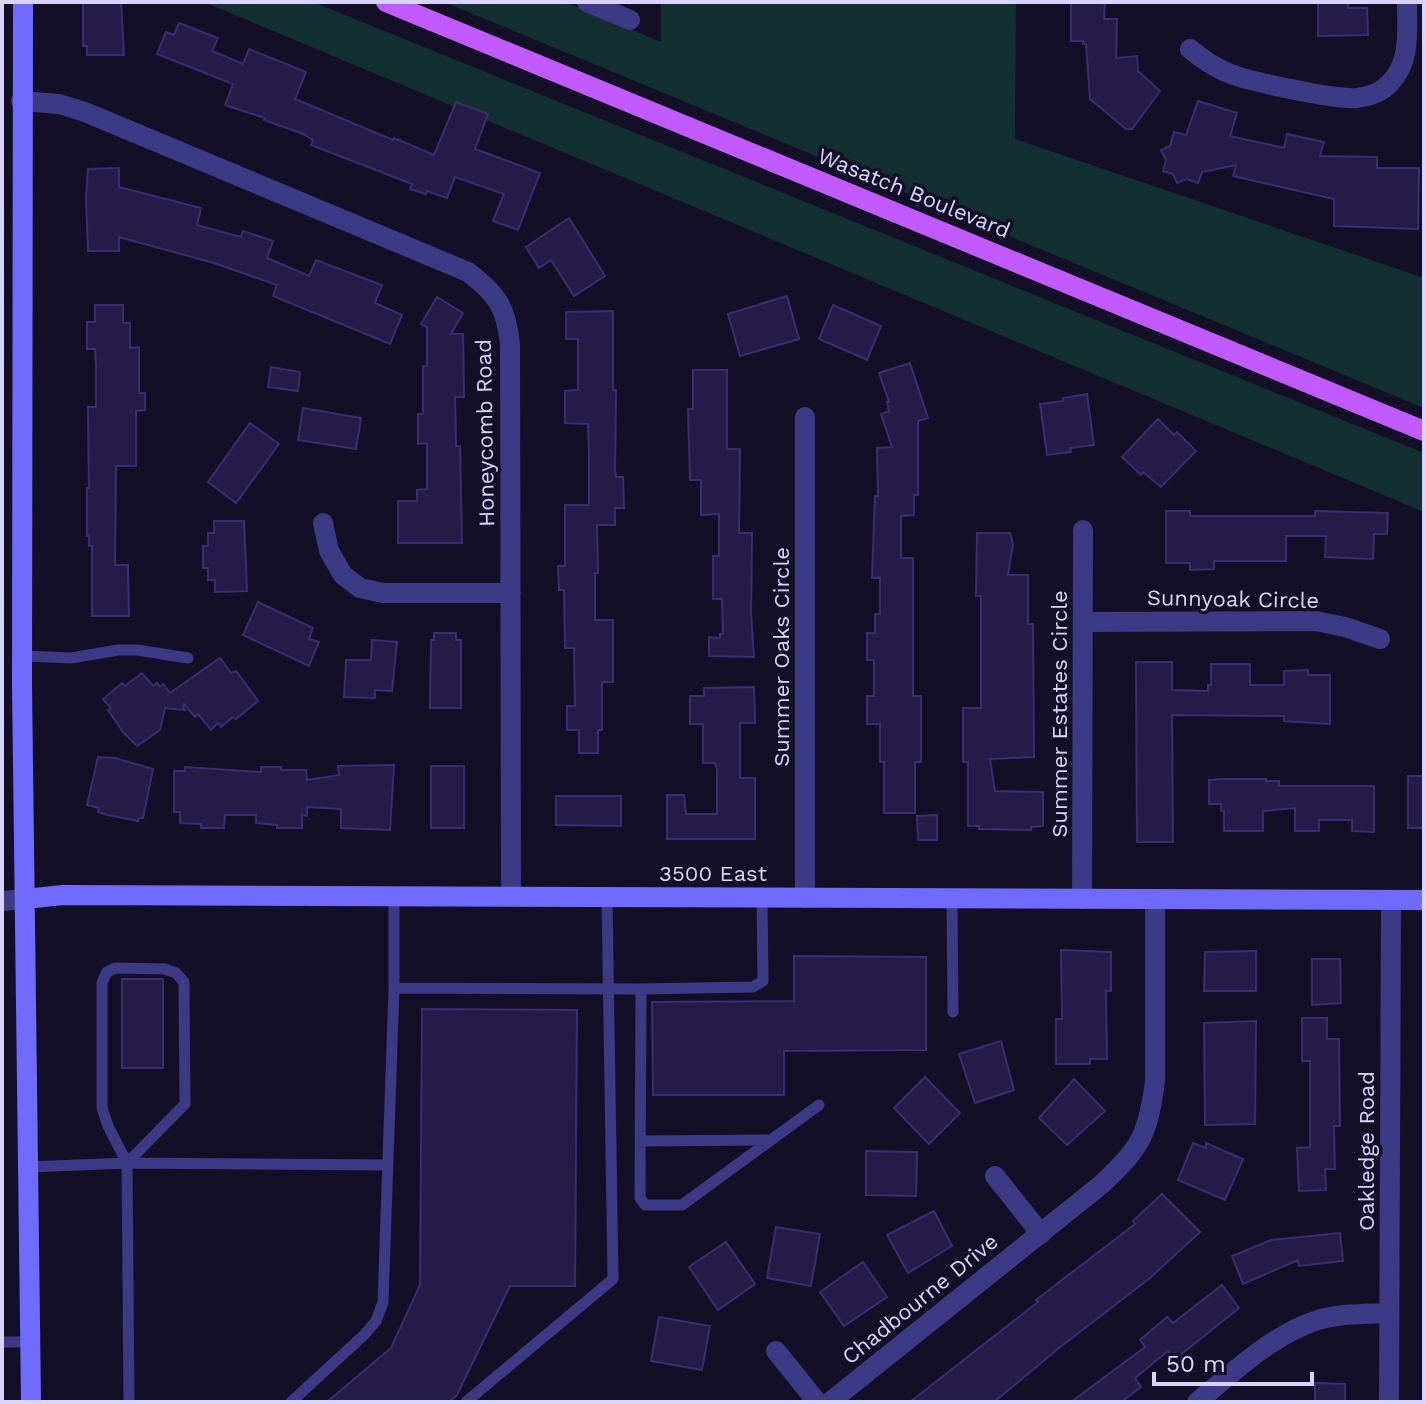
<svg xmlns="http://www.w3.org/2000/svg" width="1426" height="1404" viewBox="0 0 1426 1404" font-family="'Work Sans',sans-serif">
<rect width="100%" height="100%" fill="#130f26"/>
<path fill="#12302f" d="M204,2H313L1424,453V512Z
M444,2H565L661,42V2H1016L1015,139L1424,278V408Z"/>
<path fill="#241b47" stroke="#3b2d73" stroke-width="2" d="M83,2H121L124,55H87V46H83Z
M1071,2H1105L1104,19H1117L1116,58L1137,56L1138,71L1160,91L1132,129H1126L1090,99L1086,44H1083V41H1071Z
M1318,2H1348V8H1367L1368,35L1318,36Z
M179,23L218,38L212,51L243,64L249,49L306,72L295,99L393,140L394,138L434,155L456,102L488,114L475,149L540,173L518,230L493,221L504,194L455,177L447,198L427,191L426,194L410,189L412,184L311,145L313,140L303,134L264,120L265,118L225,105L233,84L157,54L166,32L174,35Z
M1198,101L1237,113L1230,136L1284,148L1287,134L1324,142L1320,156L1377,157V168H1419L1418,229L1334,226V199L1233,176L1236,165L1202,172L1198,183L1187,179L1177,183L1173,174L1163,171L1166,160L1161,150L1170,146L1174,132L1186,135Z
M119,168V187L201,208L197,225L241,237L243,231L273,241L267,258L309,276L316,260L382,285L375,303L402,315L390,344L273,296L277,285L214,263L119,237V251H88L86,198L88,169Z
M569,218L605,276L574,296L551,260L539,268L526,247Z
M787,296L799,339L740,356L728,314Z
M437,297L463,313L451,334H463L464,397H455L456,446H460L462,543H398V501H417V490L427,489V443L418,444V414H423V366H427V327L421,324Z
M95,305H123V323H130V348L139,347V393H145V410L136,411V466H116L115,565H128L129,616H92V546H89V535L87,536V488H89L88,407H96V365L95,349H87V322H95Z
M833,305L881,326L867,360L819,339Z
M613,311V390H616L615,470L616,477H623L624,508H615V525H597L598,573H595V620H613V682H602V730H598V753H579V730H567V706H575L574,648H565L564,590H559L558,566H565V505H589V454L588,424L565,423V391L578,390V339H566V312Z
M910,363L928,418L918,421V495H914V515L901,516V558H913V696H921V762H915V813H884V762H880V724H867V696H874V660H867V633H875V614H880V578H872L875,496H878L877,448L892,447L881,414L889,411L887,402H889L879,373Z
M271,367L300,372L298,391L268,387Z
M693,370H727V449H740L739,533H752L751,614L754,657L709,656V637L720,638V634H723L722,599H713V556H719V514L701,515V480H690L688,409H693Z
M1087,394L1094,445L1070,448L1071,452L1047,455L1040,404L1063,401V398Z
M303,408L361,418L356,449L298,440Z
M1158,419L1174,435L1177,432L1196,451L1161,487L1143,472L1141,475L1122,457Z
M250,423L279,444L236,503L208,482Z
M1166,511H1190V516H1315V511L1388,513L1387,534H1374L1373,559L1325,557L1326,536H1286V561H1214V569L1190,570V563H1166Z
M214,521H244L247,591L215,592V580H208V568H203V546H208V533H214Z
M977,533H1010L1013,544L1008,575H1028V624H1033L1034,757L990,759L995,791L1043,792V826L1031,827V830L979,829V826H968V762H963V708H981V596H976Z
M258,602L313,628L309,639L319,642L309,666L243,635Z
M434,633H456V640H461V708H430L431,640H434Z
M372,640L397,642L392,691L375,690V698L344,697L346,660H371Z
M220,658L231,673L236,671L258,701L236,719L233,717L221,727L218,723L211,730L198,714L195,717L184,704L183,707L185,710L165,708L160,730L137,746L123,732L108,710L111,708L103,699L122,683L125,686L142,673L153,686L157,683L160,687L163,684L170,693Z
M1136,662H1172V690L1208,691V685H1211V664H1250V685H1284V671L1308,670V675H1330V724L1284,721V716L1172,715L1173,842H1137Z
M754,687L755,723H740V778H755V839H667V795H684L686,814H717V769L715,763H703V724H690V696H704V688Z
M98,757L115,758L153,769L143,818H139L138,821L108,815L98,812L99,808L87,805Z
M394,765L390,830L341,828V809L307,807V816L302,815V828H277V825L256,823V815H225L224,828H201V824L180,823V812H174V771H185V767L261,772V767H281V770H306L307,780L339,775L338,766Z
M431,766H464V828H431Z
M1408,776H1424V828H1408Z
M1221,779H1266V781H1279V786H1374V832L1352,831V820H1319V831H1295V808L1263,811V831H1224V811H1221V804H1209V780Z
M556,796H621V826L556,825Z
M937,815V840H918L917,816Z
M1061,950L1111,952V991H1106L1107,1059H1090V1064H1056V1019H1062Z
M1256,951V991H1204L1205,952Z
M794,956L926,957V1050L784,1051V1095H653L652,1002L794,1001Z
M1312,959H1340L1341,1003L1312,1005Z
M122,979H163V1068H122Z
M422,1009L577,1010L575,1286H510L457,1395L449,1402H327L391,1348L420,1285Z
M1302,1018H1327V1039H1339L1340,1126H1334L1335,1169H1325L1326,1190L1299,1191L1297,1148L1310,1147V1061H1302Z
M1256,1021L1255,1124L1205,1125L1204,1023Z
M1001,1041L1014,1090L975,1103L959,1054Z
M925,1077L960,1113L929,1144L894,1108Z
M1074,1079L1105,1111L1067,1145L1039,1118Z
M1193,1143L1206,1148V1143L1243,1159L1225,1200L1178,1180Z
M866,1151L917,1152L916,1196L866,1195Z
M1162,1194L1200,1232L1150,1278L1059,1348L994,1402H910L1038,1302L1036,1300L1135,1224L1133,1221Z
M934,1211L952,1246L908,1273L887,1235Z
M776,1227L820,1234L811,1286L767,1278Z
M1340,1233L1343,1261L1299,1266L1298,1260L1243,1284L1232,1256L1271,1240Z
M726,1242L755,1284L718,1310L689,1267Z
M863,1262L887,1297L844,1326L820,1292Z
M1222,1285L1239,1308L1175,1359L1168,1351L1135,1378L1141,1387L1121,1402H1071L1145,1347L1140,1340L1167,1317L1173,1323Z
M659,1317L710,1326L702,1370L651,1361Z
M1315,1383L1345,1384V1402H1315Z"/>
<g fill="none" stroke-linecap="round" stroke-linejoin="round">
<path stroke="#3d3a85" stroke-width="11" d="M23,656L71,658L118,650H137L188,658
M394,896V988L639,989L641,995L640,1198L645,1205H682L819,1105
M952,898L953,1012
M639,989L753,987L763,981L762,898
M640,1141L771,1140
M127,1163L108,1126L102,1108V983L107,972L115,968L165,969L176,973L184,982L185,1104L127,1163L129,1402
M29,1167L127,1163L388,1165
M2,1342H31
M291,1402L364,1335L376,1321L383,1302L394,988
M466,1402L613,1279L607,897"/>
<path stroke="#3d3a85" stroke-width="20" d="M587,2L630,20
M1190,49C1202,59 1212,66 1226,72C1245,81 1337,100 1357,98C1370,96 1381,93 1390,83C1411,62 1407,30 1407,2
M21,101L59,104L85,112L468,272C497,294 506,307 510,344L511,896
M805,417V898
M323,523L329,551L343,575L360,588L383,593H511
M1083,622L1316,621L1345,627L1380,639
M1082,899L1083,530
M995,1176L1041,1234
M776,1351L817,1402
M830,1402L1102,1184C1141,1147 1148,1135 1155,1081V899
M1197,1402C1233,1373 1269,1337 1315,1321C1338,1313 1365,1314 1389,1313
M1389,1402L1391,900"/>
<path stroke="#3d3a85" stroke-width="20" d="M2,901L25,899"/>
<path stroke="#6f6bff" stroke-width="20" d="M23,2L22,685L31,1402
M25,899L63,895L1424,900"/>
<path stroke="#c25bff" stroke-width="20" d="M386,2L1424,431"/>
</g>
<g text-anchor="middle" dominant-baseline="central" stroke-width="7" stroke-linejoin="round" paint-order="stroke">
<g font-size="22" fill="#d9d4ff" stroke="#130f26">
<text transform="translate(914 193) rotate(22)">Wasatch Boulevard</text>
<text transform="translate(485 433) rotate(-91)">Honeycomb Road</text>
<text transform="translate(1233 599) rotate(1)">Sunnyoak Circle</text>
<text transform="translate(781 657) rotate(-90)">Summer Oaks Circle</text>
<text transform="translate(1059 714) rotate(-90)">Summer Estates Circle</text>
<text x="713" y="873">3500 East</text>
<text transform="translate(1366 1151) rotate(-90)">Oakledge Road</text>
<text transform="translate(920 1299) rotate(-39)">Chadbourne Drive</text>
</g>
</g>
<rect width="1426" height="1404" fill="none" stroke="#d9d4ff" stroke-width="8"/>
<path d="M1154 1372v12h158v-12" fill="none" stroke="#d9d4ff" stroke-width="4"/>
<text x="1166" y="1372" font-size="24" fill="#d9d4ff" stroke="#130f26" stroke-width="6" paint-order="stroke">50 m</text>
</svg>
